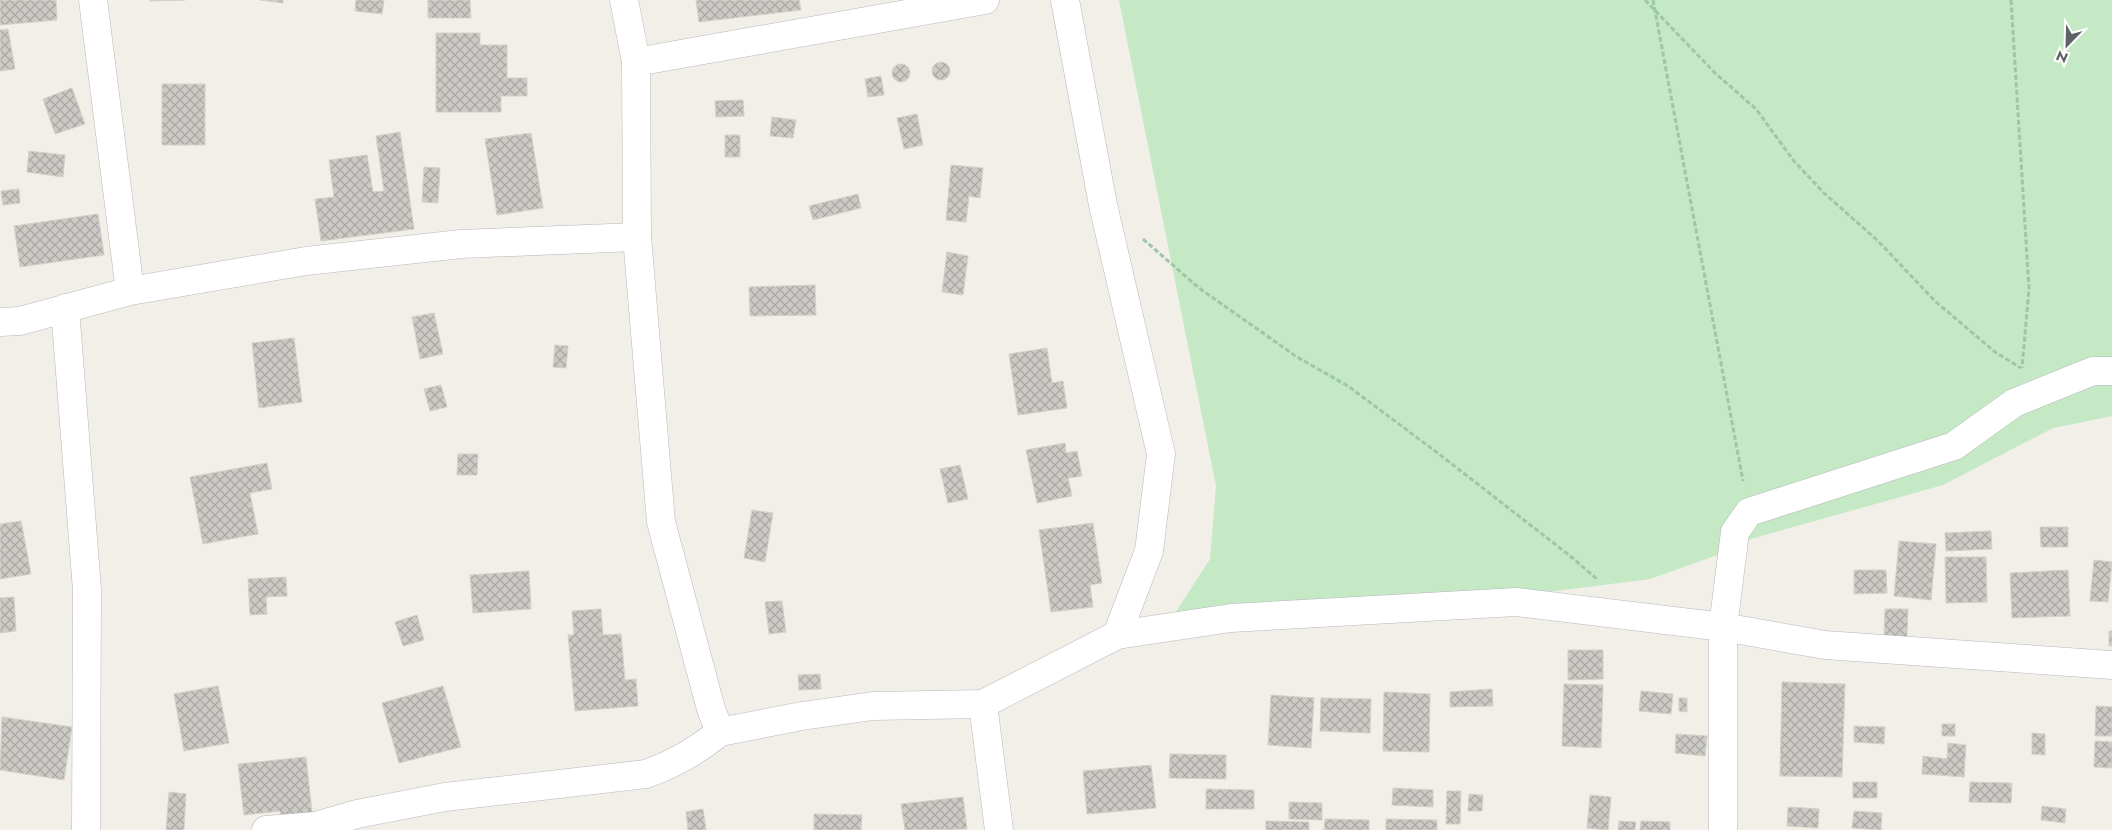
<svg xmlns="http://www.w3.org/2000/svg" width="2112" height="830" viewBox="0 0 2112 830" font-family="Jost,sans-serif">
<defs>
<pattern id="building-cross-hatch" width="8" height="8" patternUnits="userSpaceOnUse" patternTransform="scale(1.25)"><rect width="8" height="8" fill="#cccac5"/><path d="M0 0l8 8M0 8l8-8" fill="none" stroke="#a9a8a4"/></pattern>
</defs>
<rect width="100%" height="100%" fill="#f1efe8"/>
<path fill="#c5e8c5" d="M1119,0H2112V416L2053,428L1943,485L1740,542V547L1650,579L1556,591L1172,618L1210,559L1216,486Z"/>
<path fill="url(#building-cross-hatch)" stroke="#d6d1c6" d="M0,0H56L57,20L0,25Z
M150,0H185L150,1Z
M260,0H283V3Z
M356,0H384L382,14L355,11Z
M428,0H470L471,18H428Z
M696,0H799L801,10L699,22Z
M8,29L15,69L0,71V30Z
M436,33H480V45H507V78H527V96H501V112H436Z
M932 71a9 9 0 1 1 18 0a9 9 0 1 1-18 0Z
M892 73a9 9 0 1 1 18 0a9 9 0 1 1-18 0Z
M881,76L884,95L868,97L865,79Z
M162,84H205V145H162Z
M72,88L85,124L55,134L43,99Z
M743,100L744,116L716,117L715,101Z
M917,114L923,145L904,149L897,118Z
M772,117L796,120L793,138L770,136Z
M400,132L414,229L321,241L315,199L334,197L329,160L367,155L373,192L384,191L376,136Z
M531,133L543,208L497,215L485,139Z
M725,135H740V157H725Z
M29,151L65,155L63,177L27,172Z
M951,165L983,168L980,198L969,196L966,222L946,220Z
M424,167L440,168L438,203L422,202Z
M19,189L20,203L3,205L1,191Z
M858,194L861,208L813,220L809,206Z
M98,214L104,255L20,267L14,226Z
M947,252L968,256L963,295L942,292Z
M815,285L816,315L750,316L749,287Z
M434,313L443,354L420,359L412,317Z
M294,338L302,402L259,408L252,343Z
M555,345L568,346L566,368L553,367Z
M1047,348L1052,383L1063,381L1067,408L1018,415L1009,354Z
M441,385L447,407L430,411L424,389Z
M1065,443L1066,453L1077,451L1082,476L1068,478L1072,496L1037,503L1026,450Z
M458,454H478L477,475H457Z
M267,463L272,489L250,493L258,534L203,544L190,477Z
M960,465L968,499L948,503L940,469Z
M752,510L773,513L765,562L744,558Z
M21,521L31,574L0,579V524Z
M1093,523L1102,583L1090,585L1093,607L1051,612L1039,530Z
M2040,527H2068V547H2041Z
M1991,531L1992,549L1946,551L1945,533Z
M1899,541L1936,544L1931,600L1894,596Z
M1945,557H1986L1987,602L1946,603Z
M2094,560L2112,562L2108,602L2090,601Z
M1854,570H1886L1887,593L1854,594Z
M2068,570L2070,616L2012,618L2010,573Z
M529,571L531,609L473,613L470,575Z
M286,577L287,596L266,597L267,614L250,615L248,579Z
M14,597L16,631L0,633V598Z
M782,601L786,632L769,634L765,602Z
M601,609L603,635L621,634L625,680L636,679L638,706L575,711L568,635H574L572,611Z
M1885,609H1908L1907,637H1884Z
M417,615L424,640L403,646L395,622Z
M2109,631H2112V646H2109Z
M1568,650H1603V679L1568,680Z
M820,674L821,689L799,690L798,675Z
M1782,682L1845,684L1842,777L1780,776Z
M1564,684L1603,685L1601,748L1562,746Z
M218,686L229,743L184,751L174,694Z
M443,686L461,747L399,763L382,703Z
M1492,689L1493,706L1450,707V692Z
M1641,691L1673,694L1671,714L1639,711Z
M1384,692L1430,694L1429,752L1383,751Z
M1271,695L1314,698L1311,748L1268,745Z
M1321,698L1371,699L1370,733L1320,731Z
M1679,698H1687V712L1679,711Z
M2096,706L2112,707V736H2095Z
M2,717L72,727L64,780L0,770Z
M1942,724H1955V736H1942Z
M1854,726L1885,727L1884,744L1854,742Z
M2032,733L2045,734V755L2032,754Z
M1676,734L1707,736L1705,756L1675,753Z
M2095,741L2112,742V768L2094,767Z
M1948,743L1966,745L1964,777L1922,774L1923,756L1947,759Z
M1170,754L1226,755V779L1169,778Z
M306,757L313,821L282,825L280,811L244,815L238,764Z
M1151,765L1156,808L1087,814L1083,771Z
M1853,782H1877V798H1853Z
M1970,782L2012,783L2011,803L1969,802Z
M1393,788L1433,790V807L1392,805Z
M1206,789L1254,790V809H1206Z
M1447,791H1461L1460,824H1446Z
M169,792L186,794L184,830H166Z
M1469,794L1483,795L1482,811H1468Z
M1590,795L1611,797L1608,830L1587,828Z
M963,797L967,829L905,830L901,804Z
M1289,802L1322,803V820L1289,819Z
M2042,806L2066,809L2065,823L2041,820Z
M1788,807L1819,809L1818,828L1787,826Z
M703,809L706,830H688L686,812Z
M1854,811L1882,813L1881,830L1852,828Z
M814,814L862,815L861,830H814Z
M1325,819L1369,820V830H1324Z
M1386,819L1437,820V830H1386Z
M1266,821L1309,822V830H1266Z
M1619,821L1636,822L1635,830H1618Z
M1641,821L1670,822V830H1640Z"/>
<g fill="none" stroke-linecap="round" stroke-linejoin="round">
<g stroke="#b5b8bc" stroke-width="29">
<path id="minor" d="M93,0L130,291
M1065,0L1103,205L1161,454L1149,551L1117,635
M636,62L985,0
M65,308L87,590L86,830
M0,322L20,321L130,291L306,261L461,244L637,237
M983,704L1117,635L1231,618L1516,602L1723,627L1825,645L2112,665
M266,830L316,826L357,814L445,797L646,774C674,764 697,751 720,732
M1723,830V627L1735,532L1749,512L1954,446L2014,403L2093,371H2112"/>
</g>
<g stroke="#b6babf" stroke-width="29">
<path id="secondary" d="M624,0L636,62L637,237L661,522L711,709L720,732L802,716L873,706L983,704L999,830"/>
</g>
<path stroke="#9cc7a9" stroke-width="3" stroke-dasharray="5 2.5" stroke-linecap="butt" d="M1645,0L1715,73L1756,109L1794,161L1824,193L1878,241L1935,301L1995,352L2021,368
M1653,0L1743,481
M2011,0L2029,289L2022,368
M1143,239L1199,288L1297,357L1348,386L1435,451L1569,555L1597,579"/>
<use href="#minor" stroke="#fff" stroke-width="28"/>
<use href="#secondary" stroke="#fff" stroke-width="28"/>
</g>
<g transform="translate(2067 45) rotate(203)" stroke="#ffffff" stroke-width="4" paint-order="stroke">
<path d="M0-4L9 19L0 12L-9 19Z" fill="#5f6368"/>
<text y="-8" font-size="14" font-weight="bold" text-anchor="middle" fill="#5f6368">N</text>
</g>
</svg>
